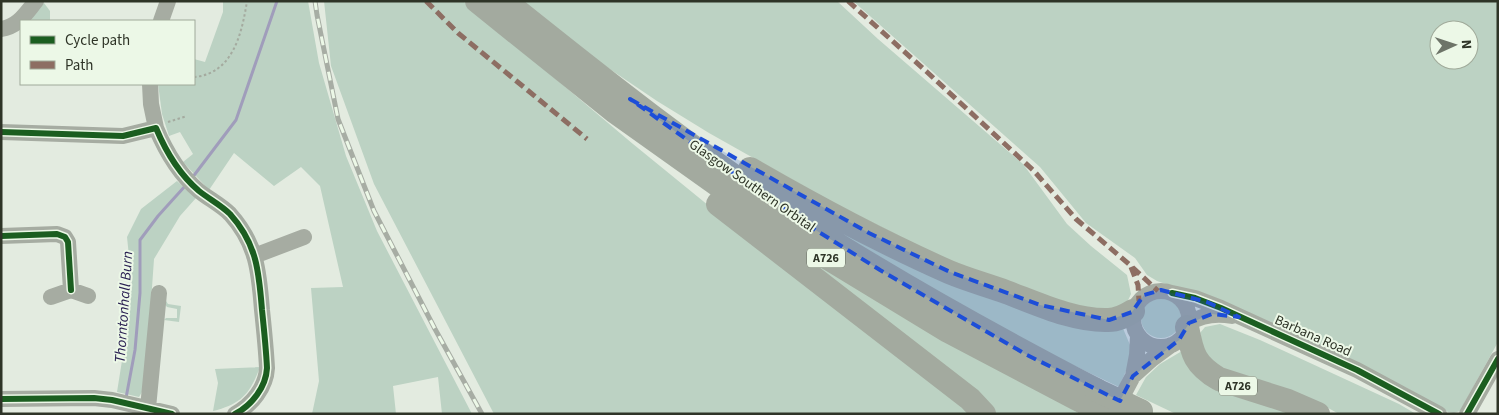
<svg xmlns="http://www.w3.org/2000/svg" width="1499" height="415" viewBox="0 0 1499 415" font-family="'Source Sans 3',sans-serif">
<rect width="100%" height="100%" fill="#e3ebe0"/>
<path fill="#bcd2c3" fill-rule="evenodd" d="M223,1H308L319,63L346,156L377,231L472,414H442L438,377L393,386L396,414H312L319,381L311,288L343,287L320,186L301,167L274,186L234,153L209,190L183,162L193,154L180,132L169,136L162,114L158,84H194V59L205,62L223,12Z
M324,1H463L633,144L785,268L973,414H494L374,184L331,66Z
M521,1H837L878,39L1023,164L1067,224L1091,246L1127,275L1131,294L1124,309L1092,312L942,258L830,201L709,133L657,101L589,55Z
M853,1H1498V342L1460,411L1454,413L1448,412L1407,388L1181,289L1157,281L1147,275L1135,258L1086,223L1040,167ZM1439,30H1469V60H1439Z
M44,3L50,11V21H33L30,19Z
M177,181L196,198L180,216L154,259L146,373L142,392L139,397L117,392L128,323L132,285L127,237L141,209Z
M765,184L877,242L1122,326L1130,345L1129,364L1119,387L1035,347L858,246Z
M745,214L1080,414H991Z
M164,298L168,304L181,306L179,322L164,320L166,318H177V309L167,307L163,302Z
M1141 318a20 20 0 1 1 40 0a20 20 0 1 1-40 0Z
M1220,324L1260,340L1399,404L1416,414H1339L1321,404L1211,368L1202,346L1200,333L1205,327Z
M1182,351L1305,414H1176L1136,395L1146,377L1160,364Z
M260,367C250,394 241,404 213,411L218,383L215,369Z"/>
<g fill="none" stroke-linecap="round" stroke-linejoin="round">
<path stroke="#a09dbb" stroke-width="3" d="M192,178L236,120L277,1
M126,398L135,350L140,293V240L158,216L186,185"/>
<path stroke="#a4aa9f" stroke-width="2" stroke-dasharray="2.5 2.5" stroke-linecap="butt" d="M194,77C233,74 242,33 247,1
M168,122L187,116"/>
<path stroke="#a6aca2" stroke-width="16" d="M161,21L168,1
M1,29C18,27 26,13 36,1
M150,84L151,104L156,128
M1,132L123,136L156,128C166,152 179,174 199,191C209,199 221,205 230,214C257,244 259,272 262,310C264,329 266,348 267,368C266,387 252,405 235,414
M1,236L57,234L65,237L68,242L71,290
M254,256L304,237
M1133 319a28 28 0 1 1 56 0a28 28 0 1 1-56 0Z
M1172,293L1195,298L1221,308L1357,370L1439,414
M51,297L71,290L88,296
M1189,323C1202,315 1216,313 1232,316
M1133,376L1137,355L1138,336
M1,399L94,398L112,400L172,414
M148,408L159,293
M1115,410L1133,376L1152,359L1171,345
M1467,414L1498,359"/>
<path stroke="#a3aa9f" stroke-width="24" d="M477,1L614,111L777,227L948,331L1106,414
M505,1C601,78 698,155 802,222C896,283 996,338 1096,390
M750,169C814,206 881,242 949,272C968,280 987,285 1006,292C1038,304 1074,321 1108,320C1118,320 1125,316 1133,311
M718,204L970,399L984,414
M1187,327C1192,354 1195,365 1219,379L1288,401L1318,414"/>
<g stroke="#a7ada4" stroke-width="5">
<path id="rail" d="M315,1L317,15L338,119L374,211L435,329L482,414"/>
</g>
<use href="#rail" stroke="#ecf8e7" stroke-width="3" stroke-dasharray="9" stroke-linecap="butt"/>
<path stroke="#a3aa9f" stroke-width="24" d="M1096,390L1141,411"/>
<path stroke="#8d6e63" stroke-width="5" stroke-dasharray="10 5" stroke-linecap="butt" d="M426,1L458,33L587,139
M848,1L927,72L1034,171L1076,219L1130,265L1158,291
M1131,267L1138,285L1139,301"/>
<g stroke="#ecf8e7" stroke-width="9">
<path id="cycleway" d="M1,132L123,136L156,128C166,152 179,174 199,191C209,199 221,205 230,214C257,244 259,272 262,310C264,329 266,348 267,368C266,387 252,405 235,414
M1,236L57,234L65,237L68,242L71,290
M1172,293L1195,298L1221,308L1357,370L1439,414
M1,399L94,398L112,400L172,414
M1467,414L1498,359"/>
</g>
<use href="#cycleway" stroke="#1b5e20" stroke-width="6"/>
</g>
<path fill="#1d4ed8" fill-opacity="0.2" stroke="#1d4ed8" stroke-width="4" stroke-dasharray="10 6" stroke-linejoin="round" d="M630,99L869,233L950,272L1040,305L1109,320L1132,312L1144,295L1161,290L1207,302L1239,317L1212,314L1189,323L1179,340L1133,376L1120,401L1027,355L880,270L801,221Z"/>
<g text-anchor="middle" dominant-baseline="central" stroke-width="4" stroke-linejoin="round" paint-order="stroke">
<g fill="#ecf8e7" stroke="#676f61" stroke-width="1">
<rect x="807" y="248.5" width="38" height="19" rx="4"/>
<rect x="1219" y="376.5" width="38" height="19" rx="4"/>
</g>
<g font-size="12" font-weight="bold" fill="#2e3427">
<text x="826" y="258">A726</text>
<text x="1238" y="386">A726</text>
</g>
<g font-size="14" fill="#2e3427" stroke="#ecf8e7">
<text transform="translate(752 186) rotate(35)">Glasgow Southern Orbital</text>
<text transform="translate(1313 336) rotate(24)">Barbana Road</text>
</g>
<g font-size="15" font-style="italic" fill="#2a2052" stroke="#ecf8e7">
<text transform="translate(124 307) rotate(-86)">Thorntonhall Burn</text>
</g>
</g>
<rect width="1499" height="415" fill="none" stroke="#2e3427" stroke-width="5"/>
<rect x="20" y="20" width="175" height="65" fill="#ecf8e7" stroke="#a0aa9a"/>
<rect x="30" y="36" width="25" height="8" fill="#1b5e20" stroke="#a0aa9a"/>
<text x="65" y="45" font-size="15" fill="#2e3427">Cycle path</text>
<rect x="30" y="61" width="25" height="8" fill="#8d6e63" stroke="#a0aa9a"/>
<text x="65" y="70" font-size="15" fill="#2e3427">Path</text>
<g transform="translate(1454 45) rotate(87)"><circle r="24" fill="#ecf8e7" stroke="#a0aa9a"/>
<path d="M0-4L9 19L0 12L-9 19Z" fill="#6d7468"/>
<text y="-8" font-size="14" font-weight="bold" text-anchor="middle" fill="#2e3427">N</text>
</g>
</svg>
